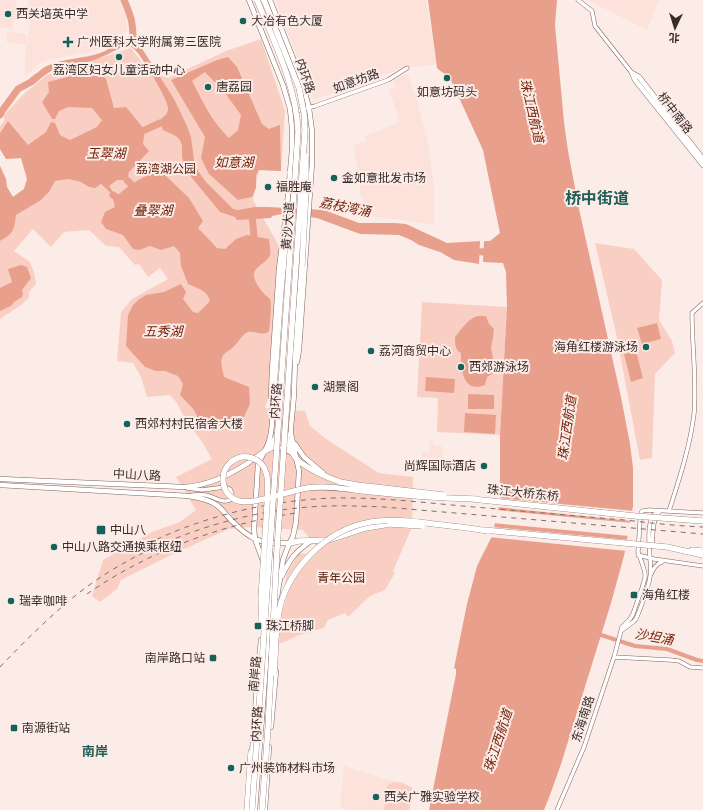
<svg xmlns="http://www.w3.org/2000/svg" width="703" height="810" viewBox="0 0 703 810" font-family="'Alegreya Sans','Noto Sans SC',sans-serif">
<rect width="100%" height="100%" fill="#fbece8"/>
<path fill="#fde2db" d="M0,0H17L13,29L0,28Z
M29,0H119L126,15L127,30L123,35L97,50L43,61L25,76V56L30,22H26Z
M275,0H426L436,64L407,68L386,74L314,100Z
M588,0H659L647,30Z
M7,31L27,34L26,45L6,42Z
M408,74L417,101L428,144L434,185V225L411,221L368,216L360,192L356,158L353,146L355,144L366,141L365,136L398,123L399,119L389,89L396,87L393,80Z
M429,439L433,440L434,446H442L443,454L442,466L422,463V452L430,453Z
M344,766L384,779L402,782L413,788L410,810H347L340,807Z"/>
<path fill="#facfc3" d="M261,39L285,111L281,171L259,170L253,200L279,246L269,396L265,408L305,411L310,426L329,441L379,473L413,477L412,527L393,571L395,573L385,590L370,596L348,617L345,613L328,620L324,628L299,635L282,643H279C280,627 281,612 287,597L281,602L287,573L299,553L306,554L316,546L303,530L248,527L229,529L175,553L121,580L117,589L100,602L92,596L103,560L152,532L180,522L196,510L176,477L212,459L201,440L186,421L177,403L170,395L147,397L141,377L133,363L117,361L121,312L132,299L168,279L160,268L148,277L139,264L135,265L119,247L106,246L89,230L64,232L51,247L33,229L14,251L30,262L34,272L36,284L29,292V298L21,305L0,319V166L6,179L7,187L13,197L24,189L27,179L21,158L6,159L0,149V126L4,121V115L25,93L47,75L131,48L149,72L168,78L226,51Z
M595,243L634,249L662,280L659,320L672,341L675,353L655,374L652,458L640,460L616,333Z
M422,302L507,307L500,435L437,432L438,398L417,397Z
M393,782L401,783L412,787L409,810H384L387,786Z"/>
<path fill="#e8a08c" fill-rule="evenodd" d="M428,0H557L555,25L564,122L568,151L579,209L621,397L630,444L633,468V506L624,556L611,603L561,764L550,795L544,810H429L456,674V669L454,668L467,604L477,566L492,536L500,502V435L507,307L506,272L503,263L483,262L484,241H490L500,233L483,150L450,78C446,74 441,72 437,68Z
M130,35L136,36V39L174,99L187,126L191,137L194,160L198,171L206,182L233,209L238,210L255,207H268L324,210L359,223H395L406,224L447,243L480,241L479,264L454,260L440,252L419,245L411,240L399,235L360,234L317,218L282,214L272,216L271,218L237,220L235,217L220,212L192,178L185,168L182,157V146L180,140L176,136L163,130C156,114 167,120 168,109C169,101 143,59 137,52C134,49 131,46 127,44C115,51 98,60 84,63C80,64 76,63 72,64C54,67 47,73 34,84L30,81C35,75 41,68 49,65C65,58 83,59 100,53C109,50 118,43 127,38Z
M228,57L237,67L262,124L269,129L280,125L281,171L259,170L256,175V188L252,197L238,200L209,174L201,158L205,137L171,80L217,60ZM205,72L225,93L241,115L238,130L229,138C212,122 203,102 192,81Z
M97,69L106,79L114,108L126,107L145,130L143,144L149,151L129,172L127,180H117L109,186L113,192V195L101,184L95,188L89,187L81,182L69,179L55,181L49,192L41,200L16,215C14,230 14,233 0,241V166L6,179L7,187L13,197L24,189L27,179L21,158L6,159L0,149V133L8,121L28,145L46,132L51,122L55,123L60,135L70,140L97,127L102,120L92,108L68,107L59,111L55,119H52L42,102L49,92L48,82Z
M159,169L189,198L203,221L198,228L217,248L225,249L236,239L247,235L269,239C269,244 272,253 269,257C265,264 253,267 254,276C255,283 261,290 265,295C266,295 270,299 270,299C272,303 270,325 269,331C264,337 255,330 248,332C242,334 240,341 235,345C232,350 223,352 222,358C220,363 223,371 224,377L249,387L250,404L243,419L228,426L208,423L198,418L194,410L180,395L183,384L178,376L165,371H156L145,367L126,346L128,315L133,305L138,300L146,295L164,292L181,284L186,292L183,299L193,312L198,313L210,301C208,291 197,288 188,284L181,266L180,253L174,246L161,250L150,246L139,250L133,249L123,235L106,229L101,222L105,212L115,207L113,199L131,184Z
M21,265L27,267L31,278L22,290L23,294L22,297L14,302L11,306L0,311V288L12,282L8,269Z
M478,316H486L489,324L494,329L493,338L491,347L495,372L487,377L485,385C462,394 461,368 461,353C455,350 455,343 455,337C461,330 468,318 478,316Z
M657,323L661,339L642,344L637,328Z
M636,351L643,378L631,382L624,354Z
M426,377L455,379L454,393L425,391Z
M468,394L494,395V409H468Z
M465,413L496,415L495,434L464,432Z"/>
<path fill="#fbece8" d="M498,498L634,511L632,521L497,507Z
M496,510L632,523L629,536L493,523Z
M492,527L629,540L627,551L489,537Z"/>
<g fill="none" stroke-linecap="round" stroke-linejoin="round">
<path stroke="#e8a08c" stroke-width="4" d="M601,635L635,646L667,649L697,660L703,661"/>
<path stroke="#e8a08c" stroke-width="7" d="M124,0C131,16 133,22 133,40
M0,115L2,111L18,89L31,82L37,77
M145,130L160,123
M127,180L131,184
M113,195L116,197
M252,215L254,236
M470,251L484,252"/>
<g stroke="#81635b" stroke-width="4.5">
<path id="minor" d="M578,0L592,11L595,26L632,73
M296,111L315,106L388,80L407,68
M187,488L202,490L225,487L230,489L232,494L230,500C221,504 214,496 205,495C201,494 196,495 192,495
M669,511C679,480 690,447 694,414C697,381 692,347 692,313L703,303
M652,546C653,535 652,519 660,511
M638,555L654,559L703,566
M651,574C654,568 656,564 662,562
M621,631L633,622L636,619C641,607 648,590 650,577C653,560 642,523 657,511
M614,657L670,660L679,661L690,667L703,668
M557,810L584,747L614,657L622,627L630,619L633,614L642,588L645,578V573L643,566L638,552L640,522V516L642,511L649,510L703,513"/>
</g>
<g stroke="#81635b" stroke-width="5.5">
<path id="major" d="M249,0L283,85L290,109L292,128V150L287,206L279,269L272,369L271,397
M270,0L302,81L309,108L312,131V163L299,350L297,362
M632,73L635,80L703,165
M632,73L639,77L703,159
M295,444L304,457L323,473
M0,479L184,487C207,486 228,476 248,463C255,458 263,451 272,448C279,447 286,449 292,453
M0,485L189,496C198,498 207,499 215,504C222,508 226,515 231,520C250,540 262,545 290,543
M263,561L255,539L254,529L258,465C261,456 265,452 268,444C272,434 273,416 272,405
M282,576C289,560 296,551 311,541
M277,597L283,560L287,549L293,536L296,522L299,471L291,434V427L294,395L295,359L293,357
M271,727L276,671
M252,754L258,670L261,640
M255,810L267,650L272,564L271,555L264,543
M265,810L269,747"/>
</g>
<g stroke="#81635b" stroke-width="6">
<path id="highway" d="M290,172L293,189
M295,359L302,267
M272,407C279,346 278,284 290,223
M286,433C287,441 291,451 295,457C302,467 329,478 340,482
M264,452C270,447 275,442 277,434
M290,543L299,541L329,540L366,528L390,524
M667,547L703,555
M692,550L703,551
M247,810L251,752"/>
</g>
<use href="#minor" stroke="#fff" stroke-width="3.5"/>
<use href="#major" stroke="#fff" stroke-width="4.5"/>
<use href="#highway" stroke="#fff" stroke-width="5.5"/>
<path stroke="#7d6e6b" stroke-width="1" stroke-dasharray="5 5" stroke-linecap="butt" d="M130,553C191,519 262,501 332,498C379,497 427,503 474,507C524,511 574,516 625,520C651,523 677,526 703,527
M87,594C149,551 222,524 296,513
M0,667C22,644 45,621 70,600C133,547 226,513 309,507C334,505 359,506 384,507L703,534"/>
<g stroke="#81635b" stroke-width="6" stroke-linecap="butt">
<path id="highway-bridge" d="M302,267L306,191V156
M340,482L357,485L444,495
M472,499L635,516L703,521
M390,524L422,526
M484,530L667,547
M262,625L261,598L267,505C268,487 272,461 248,457C242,456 236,458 231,462C218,473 221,496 239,501C255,505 288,491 307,488C329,485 351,490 373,492C408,496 442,498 476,499
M274,673C276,651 275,628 280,607C285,586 297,568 312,553C349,517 386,517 434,524C452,526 470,528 488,531
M252,810L290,253L298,131C296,85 274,42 257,0
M262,810L268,728L277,550L305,130L304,113L299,88L264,0"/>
</g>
<use href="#highway-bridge" stroke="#fff" stroke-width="5.5"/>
</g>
<g fill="#16625b" stroke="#fbece8" stroke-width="1.5">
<circle cx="8" cy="14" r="4"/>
<circle cx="243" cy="21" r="4"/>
<path d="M66 36h4v4h4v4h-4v4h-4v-4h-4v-4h4z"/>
<circle cx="119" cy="57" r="4"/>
<circle cx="447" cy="78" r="4"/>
<circle cx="208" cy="87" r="4"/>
<circle cx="334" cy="178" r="4"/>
<circle cx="268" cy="187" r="4"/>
<circle cx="646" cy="347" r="4"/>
<circle cx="371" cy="351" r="4"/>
<circle cx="461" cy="367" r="4"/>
<circle cx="315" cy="387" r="4"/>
<circle cx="127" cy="424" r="4"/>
<circle cx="484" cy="466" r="4"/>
<rect x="96" y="525" width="10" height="10" rx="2"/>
<circle cx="54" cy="547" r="4"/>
<rect x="630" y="591" width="8" height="8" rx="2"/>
<circle cx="11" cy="601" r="4"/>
<rect x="254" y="622" width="8" height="8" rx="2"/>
<rect x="209" y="654" width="8" height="8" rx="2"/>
<rect x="10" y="724" width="8" height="8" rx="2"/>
<circle cx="231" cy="768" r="4"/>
<circle cx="376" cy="797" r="4"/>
</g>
<g text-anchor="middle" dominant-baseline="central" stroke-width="4" stroke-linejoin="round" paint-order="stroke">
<g font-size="12" fill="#392b28" stroke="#fbece8" text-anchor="start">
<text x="16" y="14">西关培英中学</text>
<text x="251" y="21">大冶有色大厦</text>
<text x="77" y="42">广州医科大学附属第三医院</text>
<text x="119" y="70" text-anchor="middle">荔湾区妇女儿童活动中心</text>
<text x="216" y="87">唐荔园</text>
<text x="447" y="92" text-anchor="middle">如意坊码头</text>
<text x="342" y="178">金如意批发市场</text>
<text x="276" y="187">福胜庵</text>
<text x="638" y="347" text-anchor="end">海角红楼游泳场</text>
<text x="379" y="351">荔河商贸中心</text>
<text x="469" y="367">西郊游泳场</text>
<text x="323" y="387">湖景阁</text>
<text x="135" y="424">西郊村村民宿舍大楼</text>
<text x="476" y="466" text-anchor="end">尚辉国际酒店</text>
<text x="110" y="530">中山八</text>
<text x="62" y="547">中山八路交通换乘枢纽</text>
<text x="642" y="595">海角红楼</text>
<text x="19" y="601">瑞幸咖啡</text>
<text x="266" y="626">珠江桥脚</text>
<text x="205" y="658" text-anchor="end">南岸路口站</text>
<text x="22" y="728">南源街站</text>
<text x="239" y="768">广州装饰材料市场</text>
<text x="384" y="797">西关广雅实验学校</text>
</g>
<g font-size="12" fill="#392b28" stroke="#fbece8">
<text transform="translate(305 76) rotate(71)">内环路</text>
<text transform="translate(356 81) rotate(-20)">如意坊路</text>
<text transform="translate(675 113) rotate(52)">桥中南路</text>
<text transform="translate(288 226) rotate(-86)">黄沙大道</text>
<text transform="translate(276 401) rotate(-86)">内环路</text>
<text transform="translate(137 475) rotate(3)">中山八路</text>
<text transform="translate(523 493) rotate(6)">珠江大桥东桥</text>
<text transform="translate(255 674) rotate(-85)">南岸路</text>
<text transform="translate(583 719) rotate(-72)">东海南路</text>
<text transform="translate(257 724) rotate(-87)">内环路</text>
</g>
<g font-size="12" fill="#5c1d0b" stroke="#fbece8">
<text x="166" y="169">荔湾湖公园</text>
<text x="341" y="578">青年公园</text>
</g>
<g font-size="13" font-style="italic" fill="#76230a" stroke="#fbece8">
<text transform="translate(531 111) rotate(77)">珠江西航道</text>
<text x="106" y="154">玉翠湖</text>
<text x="234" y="163">如意湖</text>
<text transform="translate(345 208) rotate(11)">荔枝湾涌</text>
<text x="153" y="211">叠翠湖</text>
<text x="163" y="332">五秀湖</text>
<text transform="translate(568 428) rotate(-82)">珠江西航道</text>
<text transform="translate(654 638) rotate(10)">沙坦涌</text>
<text transform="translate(499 741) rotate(-72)">珠江西航道</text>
</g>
<g font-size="13" font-weight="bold" fill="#235c56" stroke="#fbece8">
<text x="95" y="752">南岸</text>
</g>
<g font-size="16" font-weight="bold" fill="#235c56" stroke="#fbece8">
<text x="597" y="199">桥中街道</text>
</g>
</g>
<g transform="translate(675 28) rotate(184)" stroke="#fbece8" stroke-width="3" paint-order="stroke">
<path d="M0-3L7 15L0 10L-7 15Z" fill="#392b28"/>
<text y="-6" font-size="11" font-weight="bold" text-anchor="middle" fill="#392b28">北</text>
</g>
</svg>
